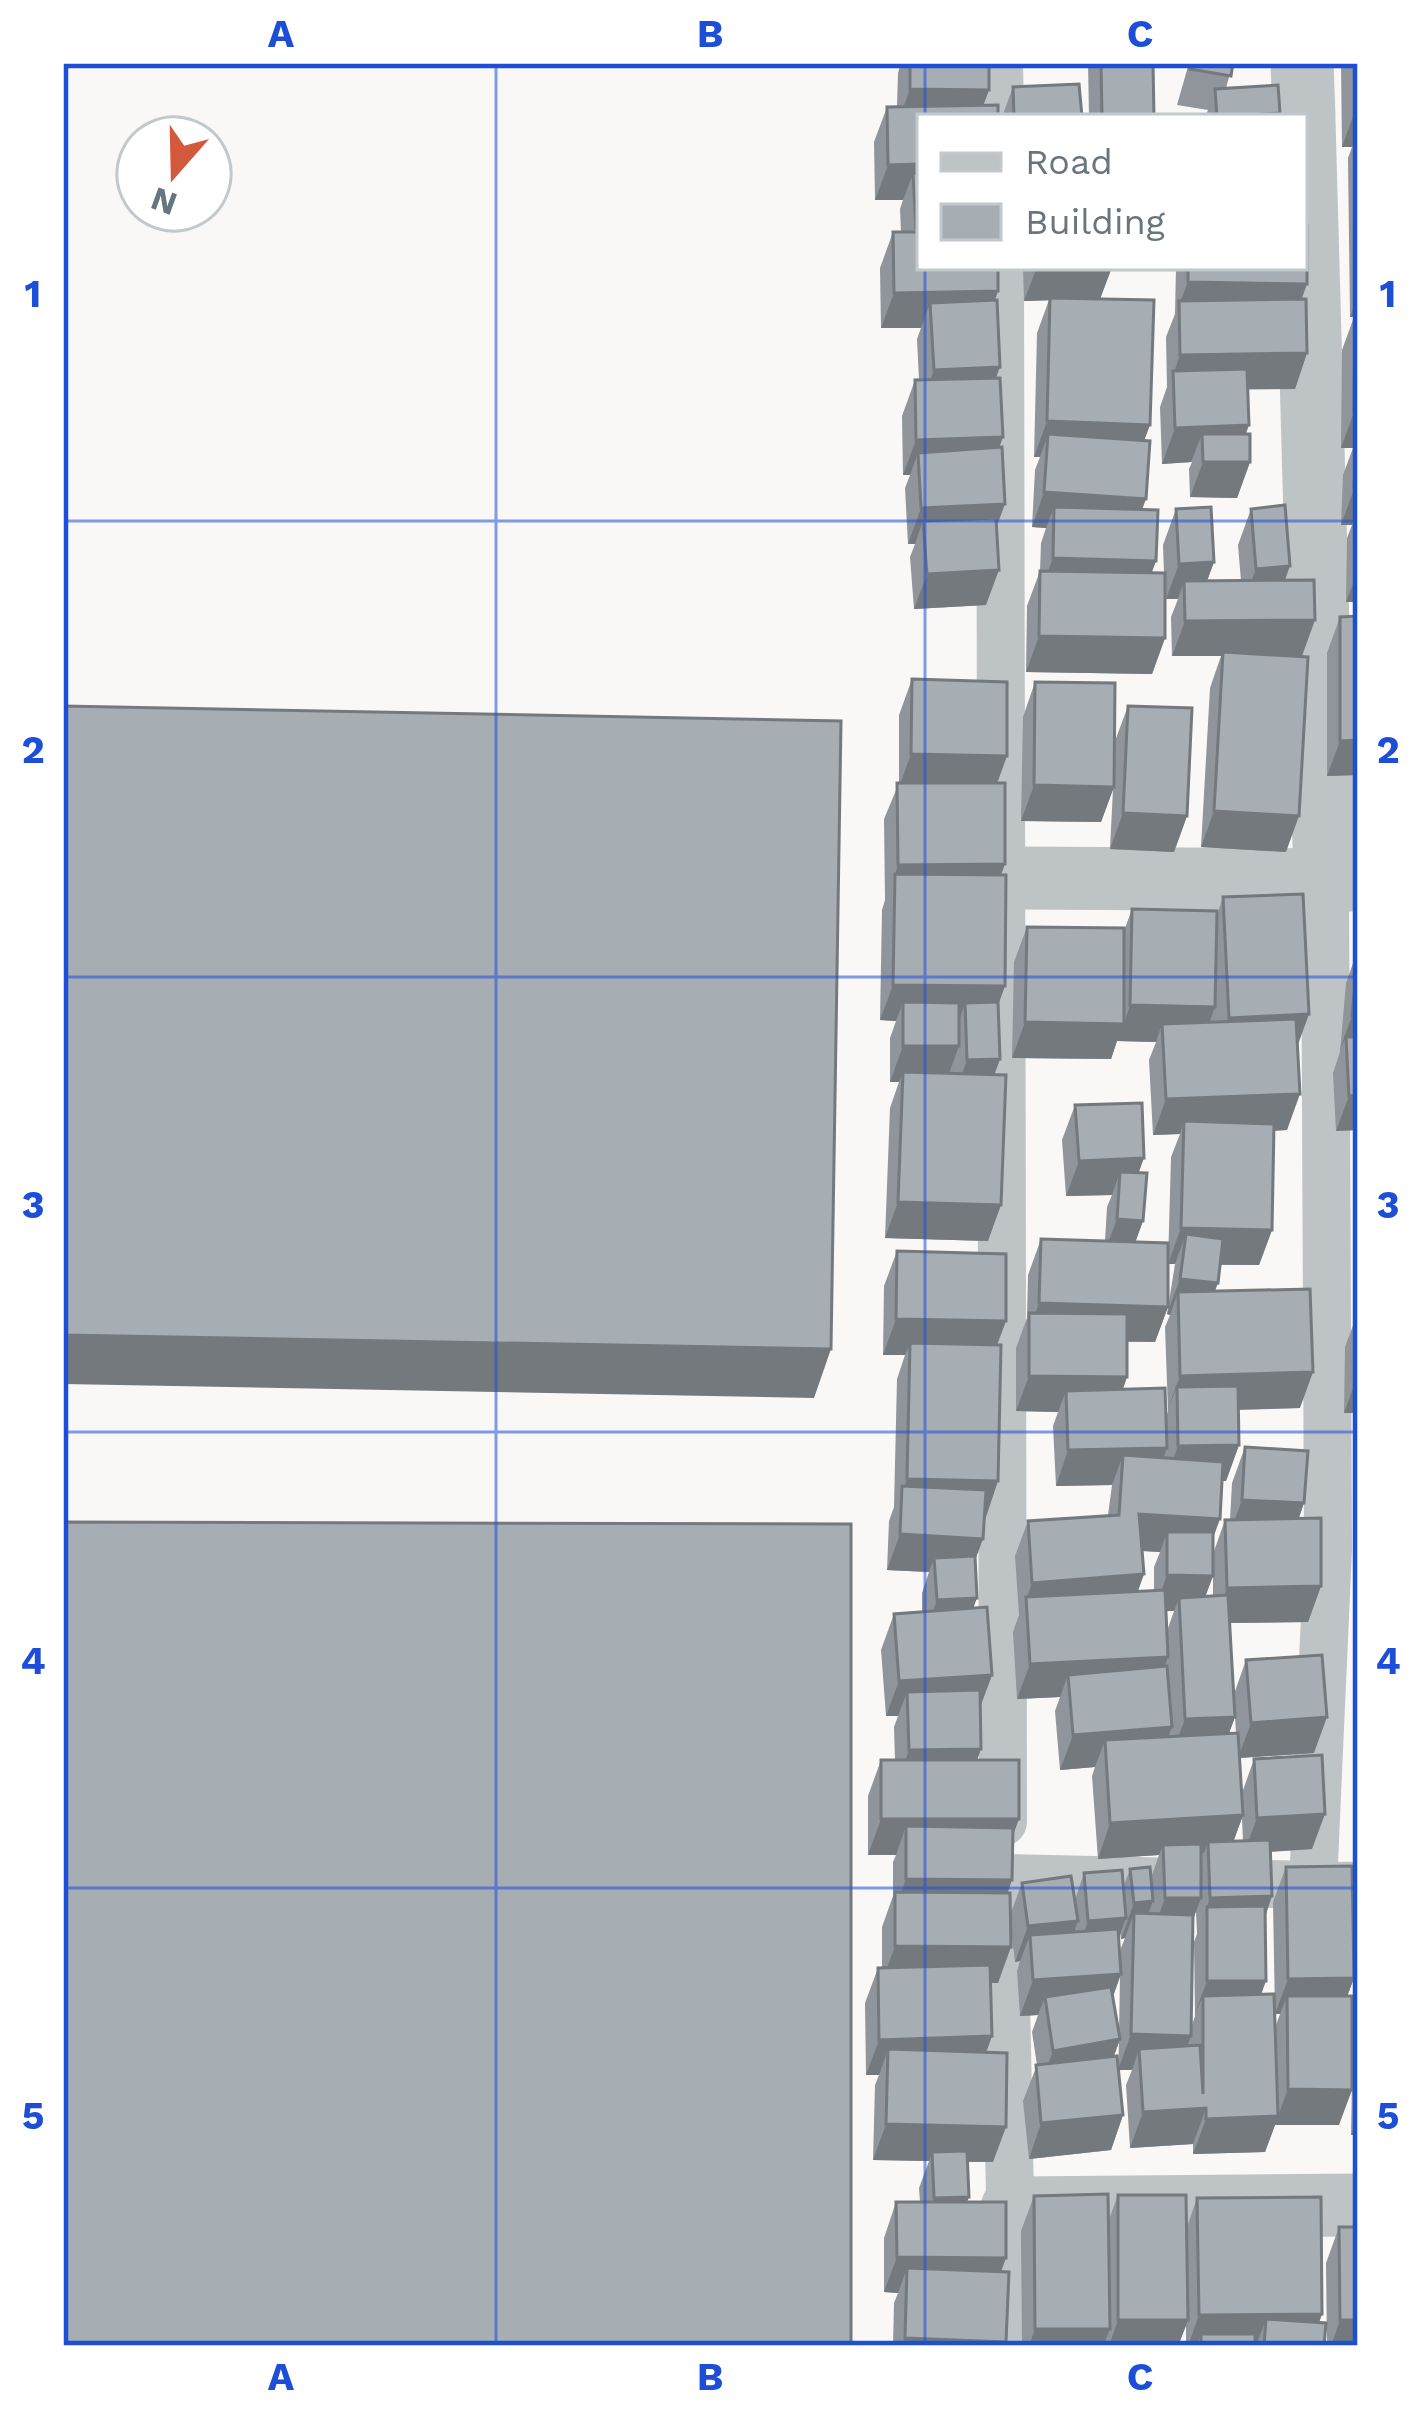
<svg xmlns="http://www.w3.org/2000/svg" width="1421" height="2409" viewBox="0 0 1421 2409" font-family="'Work Sans',sans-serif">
<rect width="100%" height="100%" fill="#f9f8f7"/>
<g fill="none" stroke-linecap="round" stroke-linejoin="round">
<path stroke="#bec3c6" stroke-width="48" d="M999,63L1000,117
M1000,267L1003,1822
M1004,1878L1358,1886
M1313,1885L1328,1549L1325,881
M1004,1898L1013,2346"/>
<path stroke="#bec3c6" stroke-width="63" d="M1302,63L1304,117
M1304,120L1325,881
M1001,878L1358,880
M1012,2208L1358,2205"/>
</g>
<path fill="#8f959a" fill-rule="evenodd" d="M901,63H989V90L983,105L920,117L995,300L996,378L1003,437L999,448L997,528L986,605L914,609L910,557L915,544H908L905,488L910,475H903L902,416L915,380H919L917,339L921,328H881L880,268L893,232H901L900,209L903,200H875L874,142L887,107L897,106L898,73Z
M1088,63H1153L1154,117H1089Z
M1189,63H1233L1226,88L1280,113L1278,117H1205L1208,110L1177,105Z
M1341,63H1358V602H1346L1347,538L1352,525H1341L1343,475L1353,448H1341L1342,350L1354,317H1350L1348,158L1352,147H1342Z
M1013,87L1082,117H1002Z
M1023,267H1112L1100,299L1145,441L1142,509L1156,561L1151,572L1164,573L1163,545L1176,509L1214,562L1207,581H1241L1238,545L1251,509L1285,580L1302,656H1281L1286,852L1201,847L1210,688L1221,656H1172L1171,617L1178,599H1166L1165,638L1152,674L1026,672L1027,606L1040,571L1041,543L1046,528L1032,527L1035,470L1040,457H1034L1037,333L1049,300L1024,301Z
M1176,267H1304L1302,299L1307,353L1295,389H1248L1246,434L1250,462L1237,498L1190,497L1189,469L1192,462L1162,464L1160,407L1167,387L1166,337L1175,314Z
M1340,617L1358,775L1327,776V653Z
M912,679L997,783L1001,875L998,1006L1000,1059L994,1075L988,1241L885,1238L890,1108L899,1082H890V1038L896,1021L880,1020L882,910L885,900L884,819L899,783V715Z
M1035,682L1114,771L1115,741L1128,706L1187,816L1174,852L1110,849L1113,789L1101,822L1021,821L1023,717Z
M1223,897L1309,1014L1297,1045L1287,1130L1274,1131L1272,1230L1259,1265H1220L1215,1291L1300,1408L1238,1410L1239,1445L1226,1481H1222L1213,1539V1554L1225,1520H1230L1232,1483L1245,1447L1299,1518L1321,1586L1308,1622L1230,1623L1234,1694L1246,1660L1314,1753L1240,1758L1242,1793L1254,1759L1312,1849L1271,1852L1272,1896L1265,1916L1261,1994L1275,2028L1280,2014H1275L1273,1902L1286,1867L1354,1978L1347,1996L1339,2125H1275L1265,2152L1193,2154V2144L1130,2148L1126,2085L1132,2070H1118L1119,2042L1114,2056L1123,2115L1111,2150L1029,2159L1023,2101L1037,2065L1032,2032L1038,2015L1020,2016L1017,1971L1020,1961L1015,1962L1011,1930L998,1983H990L992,2036L986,2052L993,2162H968L967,2202L1001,2271L1006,2342L1005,2346H893L894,2303L898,2293L884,2292V2238L896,2202H920L919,2188L929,2161L873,2160L875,2085L879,2075H866L865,2003L878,1968L882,1967V1927L893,1896V1862L896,1855H868V1796L881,1760H895L894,1727L898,1716H886L881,1650L894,1614L922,1612V1593L929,1572L887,1570L889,1521L894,1507L897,1379L905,1355H883L884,1286L897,1251L997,1345L986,1517L975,1559L974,1608L992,1675L980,1707L981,1749L977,1760L1013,1835L1008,1893L1010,1915L1022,1883L1075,1900L1084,1873L1123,1888L1130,1869L1151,1878L1159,1855L1098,1859L1092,1776L1095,1767L1060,1770L1055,1711L1060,1697L1017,1699L1013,1632L1019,1615L1015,1556L1028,1521L1108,1515L1112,1485L1056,1486L1053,1426L1058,1412L1016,1411V1348L1027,1318L1028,1275L1041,1239L1105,1241L1107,1207L1112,1195L1066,1196L1062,1140L1075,1105L1139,1173L1143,1221L1135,1242L1168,1307L1155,1342H1127V1377L1123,1389L1166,1418L1168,1411L1165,1327L1170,1315L1167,1314L1175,1264H1168L1171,1157L1180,1134L1153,1135L1149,1060L1156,1042L1117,1041L1111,1059L1012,1058L1014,962L1027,927L1124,931L1132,909L1217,915ZM1142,1551L1160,1552L1154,1567V1590L1138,1591L1144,1574ZM1213,1576V1596H1205ZM1166,1611H1174L1167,1631ZM1235,1717L1236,1733H1229ZM1242,1818L1243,1841L1233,1842ZM1196,1911L1197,1934L1194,1942L1195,2016L1191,2028L1193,1919ZM1120,1933L1121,1939L1125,1938L1121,1948V1968L1118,1938ZM1120,1976L1119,2035L1113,1997Z
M1358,949V1130L1336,1131L1333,1073L1340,1052L1346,983Z
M1358,1312V1413H1344L1345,1347Z
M1358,1929V2013L1353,2012Z
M1358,2014V2135H1351L1353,2026Z
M1118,2195L1187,2227L1197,2198L1322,2314L1319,2322L1324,2346H1186V2326L1178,2346H1105V2341L1103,2346H1022L1021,2231L1034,2196L1108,2222Z
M1339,2227L1358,2346H1327L1326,2263Z"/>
<path fill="#74797d" d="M910,89L989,90L979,117L897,125Z
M1355,111H1358V130L1352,147H1342Z
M1280,113L1278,117H1219Z
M920,164V199L913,174L903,200H875L888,165Z
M1037,267H1112L1100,299L1024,301Z
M1188,282L1307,284L1294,320L1179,305Z
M998,291L986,327L930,303L921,328H881L894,293Z
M1358,295V317H1350Z
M1307,353L1295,389L1173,390V375L1180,355Z
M1000,367L987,403L921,406L934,370Z
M1354,412H1358V448L1356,439L1353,448H1341Z
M1047,421L1150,425L1137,460L1048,434L1040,457H1034Z
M1249,425L1236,461L1250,462L1237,498L1190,497L1203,462L1202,434L1191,462L1162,464L1175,428Z
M1003,437L990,472L918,453L910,475H903L916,440Z
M1354,489H1358V508L1352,525H1341Z
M1044,492L1146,499L1133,534L1054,507L1046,528L1032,527Z
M1005,504L992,539L923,521L915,544H908L921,508Z
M1053,558L1156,561L1143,597L1040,593Z
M1214,562L1201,597L1184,581L1178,599H1166L1179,564Z
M1290,566L1277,602L1243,604L1256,569Z
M999,570L986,605L914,609L927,574Z
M1358,571V602H1346Z
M1315,620L1302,656H1172L1185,621Z
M1039,636L1165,638L1152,674L1026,672Z
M1358,740V775L1327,776L1340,741Z
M911,754L1007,756L994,792L898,790Z
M1034,785L1114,787L1101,822L1021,821Z
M1214,811L1299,816L1286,852L1201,847Z
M1123,813L1187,816L1174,852L1110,849Z
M1005,864L992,900L895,874L898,865Z
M893,985L1005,986L992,1022L965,1003L959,1021L903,1002L896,1021L880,1020Z
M1130,1005L1215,1007L1202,1043L1162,1024L1156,1042L1117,1041L1111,1059L1012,1058L1025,1022L1124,1024Z
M1309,1014L1296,1050L1216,1054L1229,1018Z
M1352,1016L1358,1017V1054L1346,1037L1339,1052Z
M903,1046H959L946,1082L903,1072L899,1082H890Z
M1000,1059L987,1095L954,1096L967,1060Z
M1300,1094L1287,1130L1184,1134V1121L1180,1134L1153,1135L1166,1099Z
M1358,1095V1130L1336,1131L1349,1096Z
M1144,1158L1131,1194L1120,1172L1112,1195L1066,1196L1079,1161Z
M898,1202L1001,1205L988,1241L885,1238Z
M1117,1219L1143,1221L1130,1257L1104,1254Z
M1181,1228L1272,1230L1259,1265L1182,1264L1186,1234L1175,1264H1168Z
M1180,1279L1218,1283L1205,1318L1178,1292L1170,1315L1167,1314Z
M1039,1303L1168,1307L1155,1342L1029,1338V1331Z
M896,1319L1006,1321L993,1356L910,1343L905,1355H883Z
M63,1335L831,1349L814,1398L63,1384Z
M1313,1372L1300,1408L1178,1411L1177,1387L1167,1411L1180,1376Z
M1029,1376L1127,1377L1114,1413L1066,1391L1058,1412L1016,1411Z
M1357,1377L1358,1413H1344Z
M1239,1445L1226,1481L1165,1482L1178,1446Z
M1167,1448L1154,1483L1123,1455L1112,1485L1056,1486L1068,1450Z
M907,1479L998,1481L986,1517L901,1515L902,1494Z
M1242,1500L1304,1503L1292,1539L1229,1535Z
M1139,1514L1220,1519L1207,1555L1167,1532L1160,1552L1126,1550Z
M900,1534L983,1539L970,1574L934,1558L929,1572L887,1570Z
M1144,1574L1131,1609L1026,1600L1032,1583Z
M1167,1575L1213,1576L1200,1611L1179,1598L1174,1611H1154Z
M1321,1586L1308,1622L1214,1623L1227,1588Z
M977,1598L964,1634L924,1635L937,1600Z
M1168,1657L1156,1692L1068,1675L1060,1697L1017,1699L1030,1664Z
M992,1675L979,1710L907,1692L898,1716H886L899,1681Z
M1235,1717L1222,1752L1172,1754L1185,1719Z
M1327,1717L1314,1753L1238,1758L1251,1723Z
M1172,1727L1159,1762L1105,1740L1095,1767L1060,1770L1073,1735Z
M981,1749L968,1785L896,1786L909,1750Z
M1325,1814L1312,1849L1244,1853L1257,1818Z
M1243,1815L1230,1851L1208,1842L1204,1853L1163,1855V1845L1159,1855L1098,1859L1110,1823Z
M881,1819H1019L1006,1854L906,1826L896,1855H868Z
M906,1879L1012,1880L1000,1915L895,1910Z
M1272,1896L1260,1932L1207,1907L1197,1934L1210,1898Z
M1165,1898H1201L1188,1933L1152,1934Z
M1153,1901L1140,1936L1134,1913L1125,1938L1121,1939L1134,1903Z
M1126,1918L1113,1954L1075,1957L1088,1921Z
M1078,1921L1065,1957L1030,1935L1020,1961L1015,1962L1028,1926Z
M895,1946L1011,1947L998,1983L882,1982Z
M1121,1974L1108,2010L1045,1997L1038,2015L1020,2016L1033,1980Z
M1354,1978L1341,2013L1287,1996L1280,2014H1275L1288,1979Z
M1207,1981H1266L1253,2017L1203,1996L1194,2016Z
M1131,2034L1191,2036L1178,2072L1139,2049L1132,2070H1118Z
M992,2036L979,2072L888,2049L879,2075H866L879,2040Z
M1120,2039L1107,2075L1040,2086L1053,2051Z
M1288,2089L1352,2090L1339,2125H1275L1265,2152L1193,2154L1206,2119L1278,2116Z
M1206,2108L1193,2144L1130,2148L1143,2112Z
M1123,2115L1111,2150L1029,2159L1041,2123Z
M1358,2117V2135H1351Z
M886,2124L1006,2127L993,2162L932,2161V2152L929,2161L873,2160Z
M969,2197L956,2233L921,2234L934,2198Z
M897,2257L1006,2258L993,2294L907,2268L898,2293L884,2292Z
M1322,2314L1311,2346L1266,2319L1256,2346L1201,2334L1197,2346H1188L1199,2315Z
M1118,2320H1188L1178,2346H1109Z
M1340,2320H1358V2346H1331Z
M1035,2329H1110L1103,2346H1029Z
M905,2338L1006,2342L1005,2346H902Z"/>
<path fill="#a6adb3" stroke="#74797d" stroke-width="3" d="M910,63H989V90L910,89Z
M1101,63H1153L1154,117H1102Z
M1192,63H1233L1231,76L1190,69Z
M1355,63H1358V111H1355Z
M1079,84L1082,117H1014L1013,87Z
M1278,85L1280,113L1217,117L1215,89Z
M998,105V117H920V164L888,165L887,107Z
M920,173V228H916L913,174Z
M1304,225H1307V284L1188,282V267H1304Z
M893,232H920V267H998V291L894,293Z
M1050,298L1154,300L1150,425L1047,421Z
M1306,299L1307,353L1180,355L1179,301Z
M997,300L1000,367L934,370L930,303Z
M1355,314H1358V412H1354Z
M1247,369L1249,425L1175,428L1173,371Z
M1000,378L1003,437L916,440L915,380Z
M1048,434L1150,441L1146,499L1044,492Z
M1202,434H1250V462H1203Z
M1356,439H1358V489H1354Z
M1002,447L1005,504L921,508L918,453Z
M1285,505L1290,566L1256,569L1251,509Z
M1054,507L1158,510L1156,561L1053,558Z
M1211,507L1214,562L1179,564L1176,509Z
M996,518L999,570L927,574L923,521Z
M1040,571L1165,573V638L1039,636Z
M1314,580L1315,620L1185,621L1184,581Z
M1358,616V740L1340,741V617Z
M1223,652L1308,657L1299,816L1214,811Z
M912,679L1007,682V756L911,754Z
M1035,682L1115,683L1114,787L1034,785Z
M63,706L841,721L831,1349L63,1335Z
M1128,706L1192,708L1187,816L1123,813Z
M897,783H1005V864L898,865Z
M895,874L1006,875L1005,986L893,985Z
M1303,894L1309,1014L1229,1018L1223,897Z
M1132,909L1217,911L1215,1007L1130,1005Z
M1027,927L1124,928V1024L1025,1022Z
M1358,953V1017L1352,1016Z
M903,1002L959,1003V1046H903Z
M998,1002L1000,1059L967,1060L965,1003Z
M1296,1019L1300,1094L1166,1099L1162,1024Z
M1346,1037H1358V1095L1349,1096Z
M903,1072L1006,1075L1001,1205L898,1202Z
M1142,1103L1144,1158L1079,1161L1075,1105Z
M1184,1121L1274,1124L1272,1230L1181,1228Z
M1120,1172L1147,1173L1143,1221L1117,1219Z
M1186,1234L1223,1239L1218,1283L1180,1279Z
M1041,1239L1168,1243V1307L1039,1303Z
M897,1251L1006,1254V1321L896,1319Z
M1310,1289L1313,1372L1180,1376L1178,1292Z
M1029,1313L1127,1314V1377L1029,1376Z
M910,1343L1001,1345L998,1481L907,1479Z
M1238,1386L1239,1445L1178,1446L1177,1387Z
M1165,1388L1167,1448L1068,1450L1066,1391Z
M1245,1447L1308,1451L1304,1503L1242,1500Z
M1123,1455L1223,1462L1220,1519L1139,1514L1144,1574L1032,1583L1028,1521L1119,1515Z
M902,1486L986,1490L983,1539L900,1534Z
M1321,1518V1586L1227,1588L1225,1520Z
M63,1522L851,1524V2346H63Z
M1167,1532H1213V1576L1167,1575Z
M975,1556L977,1598L937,1600L934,1558Z
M1165,1590L1168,1657L1030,1664L1026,1597Z
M1228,1595L1235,1717L1185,1719L1179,1598Z
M987,1607L992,1675L899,1681L894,1614Z
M1322,1655L1327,1717L1251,1723L1246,1660Z
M1167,1666L1172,1727L1073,1735L1068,1675Z
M980,1690L981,1749L909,1750L907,1692Z
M1238,1733L1243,1815L1110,1823L1105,1740Z
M1322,1755L1325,1814L1257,1818L1254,1759Z
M881,1760H1019V1819H881Z
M906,1826L1013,1828L1012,1880L906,1879Z
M1270,1840L1272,1896L1210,1898L1208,1842Z
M1201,1844V1898H1165L1163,1845Z
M1352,1866L1354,1978L1288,1979L1286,1867Z
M1150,1867L1153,1901L1134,1903L1130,1869Z
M1122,1870L1126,1918L1088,1921L1084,1873Z
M1071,1876L1078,1921L1028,1926L1022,1883Z
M895,1892L1010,1893L1011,1947L895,1946Z
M1265,1906L1266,1981H1207V1907Z
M1134,1913L1193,1915L1191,2036L1131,2034Z
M1118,1929L1121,1974L1033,1980L1030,1935Z
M990,1965L992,2036L879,2040L878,1968Z
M1111,1987L1120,2039L1053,2051L1045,1997Z
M1274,1994L1278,2116L1206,2119V2108L1143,2112L1139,2049L1200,2045L1203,2094V1996Z
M1287,1996H1352V2090L1288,2089Z
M888,2049L1007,2053L1006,2127L886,2124Z
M1117,2056L1123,2115L1041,2123L1036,2065Z
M967,2151L969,2197L934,2198L932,2152Z
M1108,2194L1110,2329H1035L1034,2196Z
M1118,2195H1186L1188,2320H1118Z
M1321,2197L1322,2314L1199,2315L1197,2198Z
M896,2202H1006V2258L897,2257Z
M1339,2227H1358V2320H1340Z
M907,2268L1009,2272L1006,2342L905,2338Z
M1266,2319L1326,2323L1324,2346H1264Z
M1201,2334H1255V2346H1201Z"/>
<path fill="none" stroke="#1d4ed8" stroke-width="3" stroke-opacity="0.55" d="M496,63V2346M925,63V117M925,267V2346M63,521H1358M63,977H1358M63,1432H1358M63,1888H1358"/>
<rect width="1421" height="2409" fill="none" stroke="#ffffff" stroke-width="132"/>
<rect x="917" y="114" width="390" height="156" fill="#ffffff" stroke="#c2c8cb" stroke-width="3"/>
<rect x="941" y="153" width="60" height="18" fill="#bec3c6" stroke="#c2c8cb" stroke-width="3"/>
<text x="1025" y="174" font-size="36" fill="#66757e">Road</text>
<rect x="941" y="204" width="60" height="36" fill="#a6adb3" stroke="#c2c8cb" stroke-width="3"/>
<text x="1025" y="234" font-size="36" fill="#66757e">Building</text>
<g transform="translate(174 174) rotate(200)"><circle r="57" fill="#ffffff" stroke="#c2c8cb" stroke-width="3"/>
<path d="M0-9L21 45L0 30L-21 45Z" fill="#d3593c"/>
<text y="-18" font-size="33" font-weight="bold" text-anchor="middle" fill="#66757e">N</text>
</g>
<rect x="66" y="66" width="1289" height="2277" fill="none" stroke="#1d4ed8" stroke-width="4.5"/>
<g font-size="39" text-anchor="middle" font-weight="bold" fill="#1d4ed8">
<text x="281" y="47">A</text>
<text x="710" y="47">B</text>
<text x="1140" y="47">C</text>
<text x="33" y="307">1</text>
<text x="1388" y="307">1</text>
<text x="33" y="763">2</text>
<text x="1388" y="763">2</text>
<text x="33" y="1218">3</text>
<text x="1388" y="1218">3</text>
<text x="33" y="1674">4</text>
<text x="1388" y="1674">4</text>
<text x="33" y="2129">5</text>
<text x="1388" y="2129">5</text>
<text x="281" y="2390">A</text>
<text x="710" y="2390">B</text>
<text x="1140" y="2390">C</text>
</g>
</svg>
